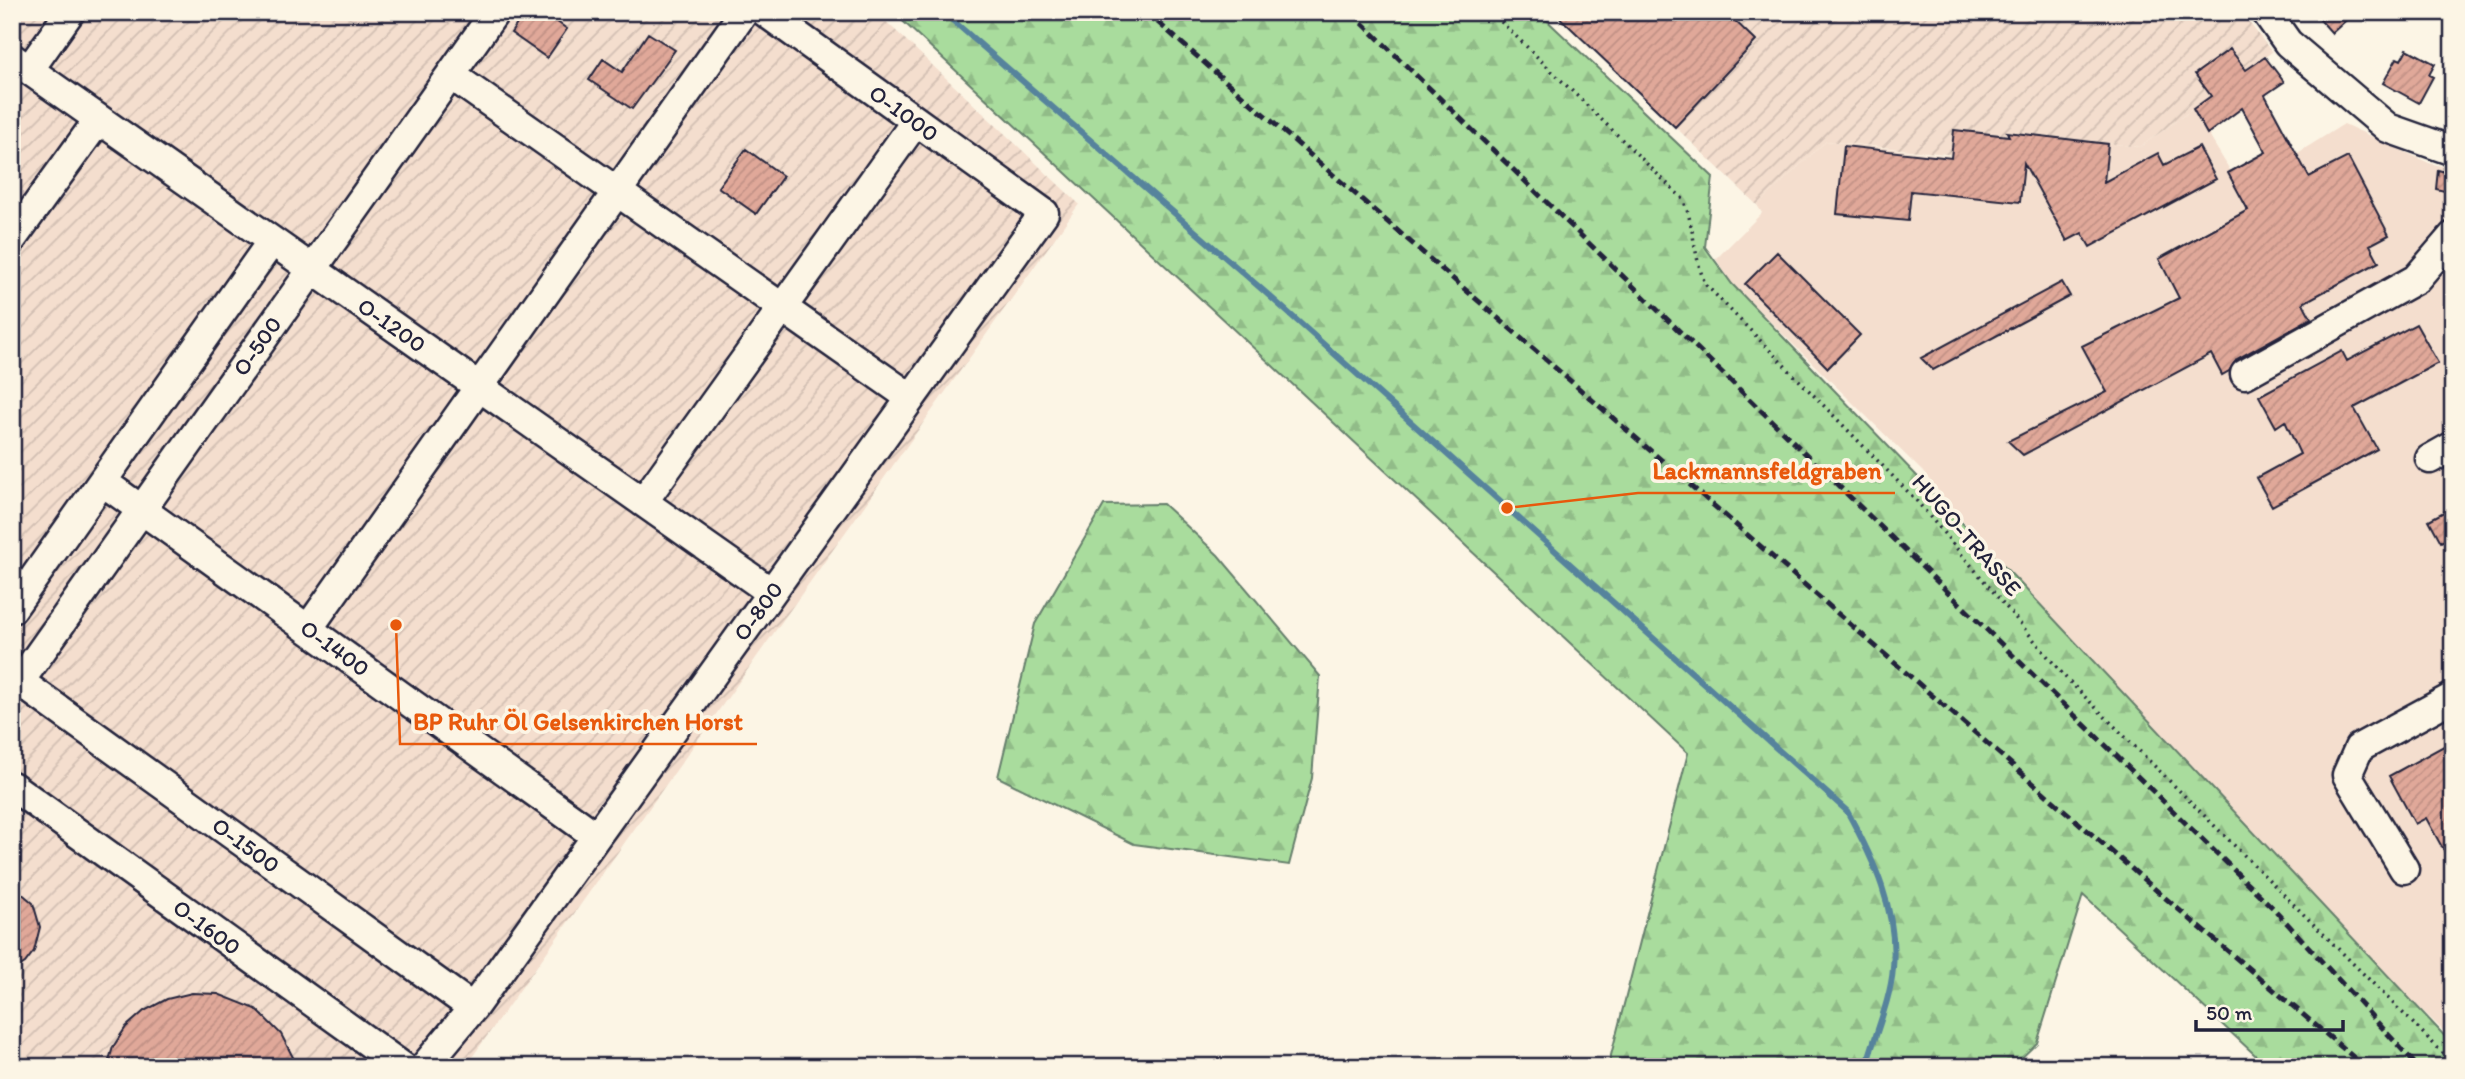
<svg xmlns="http://www.w3.org/2000/svg" width="2465" height="1079" viewBox="0 0 2465 1079" font-family="Itim,sans-serif">
<defs>
<pattern id="industrial-furrows" width="10" height="10" patternUnits="userSpaceOnUse" patternTransform="scale(1.75)"><rect width="10" height="10" fill="#f4dece"/><path d="M-1 1l2-2M0 10L10 0M9 11l2-2" fill="none" stroke="#d1beb2"/></pattern>
<pattern id="forest-firs" width="22" height="20" patternUnits="userSpaceOnUse" patternTransform="scale(1.75)"><rect width="22" height="20" fill="#a9dc9d"/><path d="M5 1l3.5 6h-7zM16 11l3.5 6h-7z" fill="#91bc88"/></pattern>
<pattern id="building-hatch" width="6" height="6" patternUnits="userSpaceOnUse" patternTransform="scale(1.75)"><rect width="6" height="6" fill="#e0a899"/><path d="M-1 1l2-2M0 6l6-6M5 7l2-2" fill="none" stroke="#c09085"/></pattern>
</defs>
<rect width="100%" height="100%" fill="#fcf5e5"/>
<filter id="ink" filterUnits="userSpaceOnUse"><feTurbulence type="fractalNoise" baseFrequency=".0143" numOctaves="2"/><feDisplacementMap in="SourceGraphic" scale="14" xChannelSelector="R" yChannelSelector="G"/><feConvolveMatrix kernelMatrix="1 2 1 2 8 2 1 2 1" color-interpolation-filters="sRGB"/></filter>
<g filter="url(#ink)">
<path fill="#f4dece" d="M2193,109L2239,185L2296,154L2344,124L2429,163L2453,169V1040L2165,764L1922,471L1732,284L1716,259L1762,213L1757,205L1826,141L2084,172L2089,141L2140,147Z"/>
<path fill="url(#industrial-furrows)" d="M12,12H876L1079,204L465,1067H12Z
M1555,12H2241L2272,52L2140,147L2089,141L2083,169L1826,141L1757,205Z"/>
<path fill="url(#forest-firs)" stroke="#667f6c" stroke-width="2" d="M893,12H1538L1713,177L1705,247L1732,284L2019,582L2453,1045V1067H2268L2083,895L2037,1043L2012,1067H1608L1688,753Z
M1163,504L1218,555L1320,676L1312,778L1289,865L1134,844L998,777L1035,624L1104,505Z"/>
<g fill="none" stroke-linecap="round" stroke-linejoin="round">
<path stroke="#57839c" stroke-width="6" d="M943,12L1265,292L1847,811C1874,860 1898,911 1893,968C1891,999 1874,1037 1866,1067"/>
</g>
<path fill="url(#building-hatch)" stroke="#22223b" stroke-width="2" d="M525,12H543L567,29L547,58L511,33Z
M1554,12H1726L1756,41L1675,127Z
M2313,12H2355L2332,33Z
M648,33L675,50L632,109L589,80L603,59L622,72Z
M2230,49L2246,70L2265,57L2284,82L2265,95L2309,177L2348,157L2389,235L2370,245L2379,262L2303,303L2311,318L2237,359L2229,371L2222,375L2211,354L2023,455L2008,441L2107,392L2082,346L2179,298L2159,259L2248,210L2228,173L2266,152L2242,108L2207,134L2193,109L2211,96L2195,74Z
M2407,49L2435,64L2429,75L2433,77L2419,103L2383,83L2397,58L2401,60Z
M1954,130L2009,136L2007,132L2108,144L2104,182L2158,153L2164,165L2199,147L2216,179L2090,247L2082,233L2067,241L2024,163L2020,202L1911,191L1908,221L1837,214L1844,146L1951,158Z
M746,149L783,176L756,214L718,187Z
M2438,170L2453,174V193L2436,189Z
M1777,252L1860,335L1828,368L1745,284Z
M2062,282L2070,296L2035,315L1933,370L1921,358Z
M2416,324L2438,363L2354,408L2377,449L2272,506L2256,478L2300,454L2285,421L2276,427L2259,396L2342,351L2347,361Z
M2453,507V536L2441,542L2429,520Z
M2453,741V867L2426,818L2415,824L2389,776Z
M12,885L33,903L40,927L34,951L25,963L12,971Z
M192,993L218,994L256,1009L281,1034L298,1067H107L113,1047L126,1027L144,1011L167,999Z"/>
<g fill="none" stroke-linecap="round" stroke-linejoin="round">
<g stroke="#22223b" stroke-width="33">
<path id="minor" d="M2266,12L2288,43L2388,128L2453,151
M12,58L771,592
M29,70L70,12
M451,75L911,398
M12,239L99,119
M2245,374L2416,279L2453,236
M2430,459L2453,446
M103,482L596,836
M643,502L916,121
M12,609L272,241
M308,629L744,12
M12,676L473,1008
M20,681L495,12
M12,786L403,1067
M2404,869L2347,775L2359,748L2453,697
M424,1067L473,1008L1044,213L765,12"/>
</g>
<path stroke="#22223b" stroke-width="3.5" stroke-dasharray="2 5" stroke-linecap="butt" d="M1491,12L1683,199C1695,227 1693,257 1706,285L1915,499L2066,678L2453,1063"/>
<use href="#minor" stroke="#fcf5e5" stroke-width="28"/>
<path stroke="#22223b" stroke-width="5" stroke-dasharray="10 5" stroke-linecap="butt" d="M1146,12L2164,897L2365,1067
M1351,12L2275,910L2418,1067"/>
</g>
</g>
<g text-anchor="middle" dominant-baseline="central" stroke-width="7" stroke-linejoin="round" paint-order="stroke">
<g font-size="23" fill="#22223b" stroke="#fcf5e5">
<text transform="translate(904 113) rotate(36)">O-1000</text>
<text transform="translate(392 325) rotate(35)">O-1200</text>
<text transform="translate(257 346) rotate(-55)">O-500</text>
<text transform="translate(1967 535) rotate(49)">HUGO-TRASSE</text>
<text transform="translate(758 611) rotate(-54)">O-800</text>
<text transform="translate(335 648) rotate(36)">O-1400</text>
<text transform="translate(246 845) rotate(36)">O-1500</text>
<text transform="translate(207 927) rotate(36)">O-1600</text>
</g>
</g>
<path fill="none" stroke="#e8590c" stroke-width="2.5" d="M1507 508L1638 493H1895M396 625L400 744H757"/>
<g fill="#e8590c" stroke="#fcf5e5" stroke-width="2.5">
<circle cx="1507" cy="508" r="7"/>
<circle cx="396" cy="625" r="7"/>
</g>
<g font-size="24" text-anchor="middle" font-weight="bold" fill="#e8590c" stroke="#fcf5e5" stroke-width="7" stroke-linejoin="round" paint-order="stroke">
<text x="1767" y="479">Lackmannsfeldgraben</text>
<text x="578" y="730">BP Ruhr Öl Gelsenkirchen Horst</text>
</g>
<rect width="2465" height="1079" fill="none" stroke="#fcf5e5" stroke-width="42"/>
<rect x="21" y="21" width="2423" height="1037" fill="none" stroke="#22223b" stroke-width="2.5" filter="url(#ink)"/>
<path d="M2196 1020v10h147v-10" fill="none" stroke="#22223b" stroke-width="3.5"/>
<text x="2206" y="1020" font-size="21" fill="#22223b" stroke="#fcf5e5" stroke-width="5" paint-order="stroke">50 m</text>
</svg>
